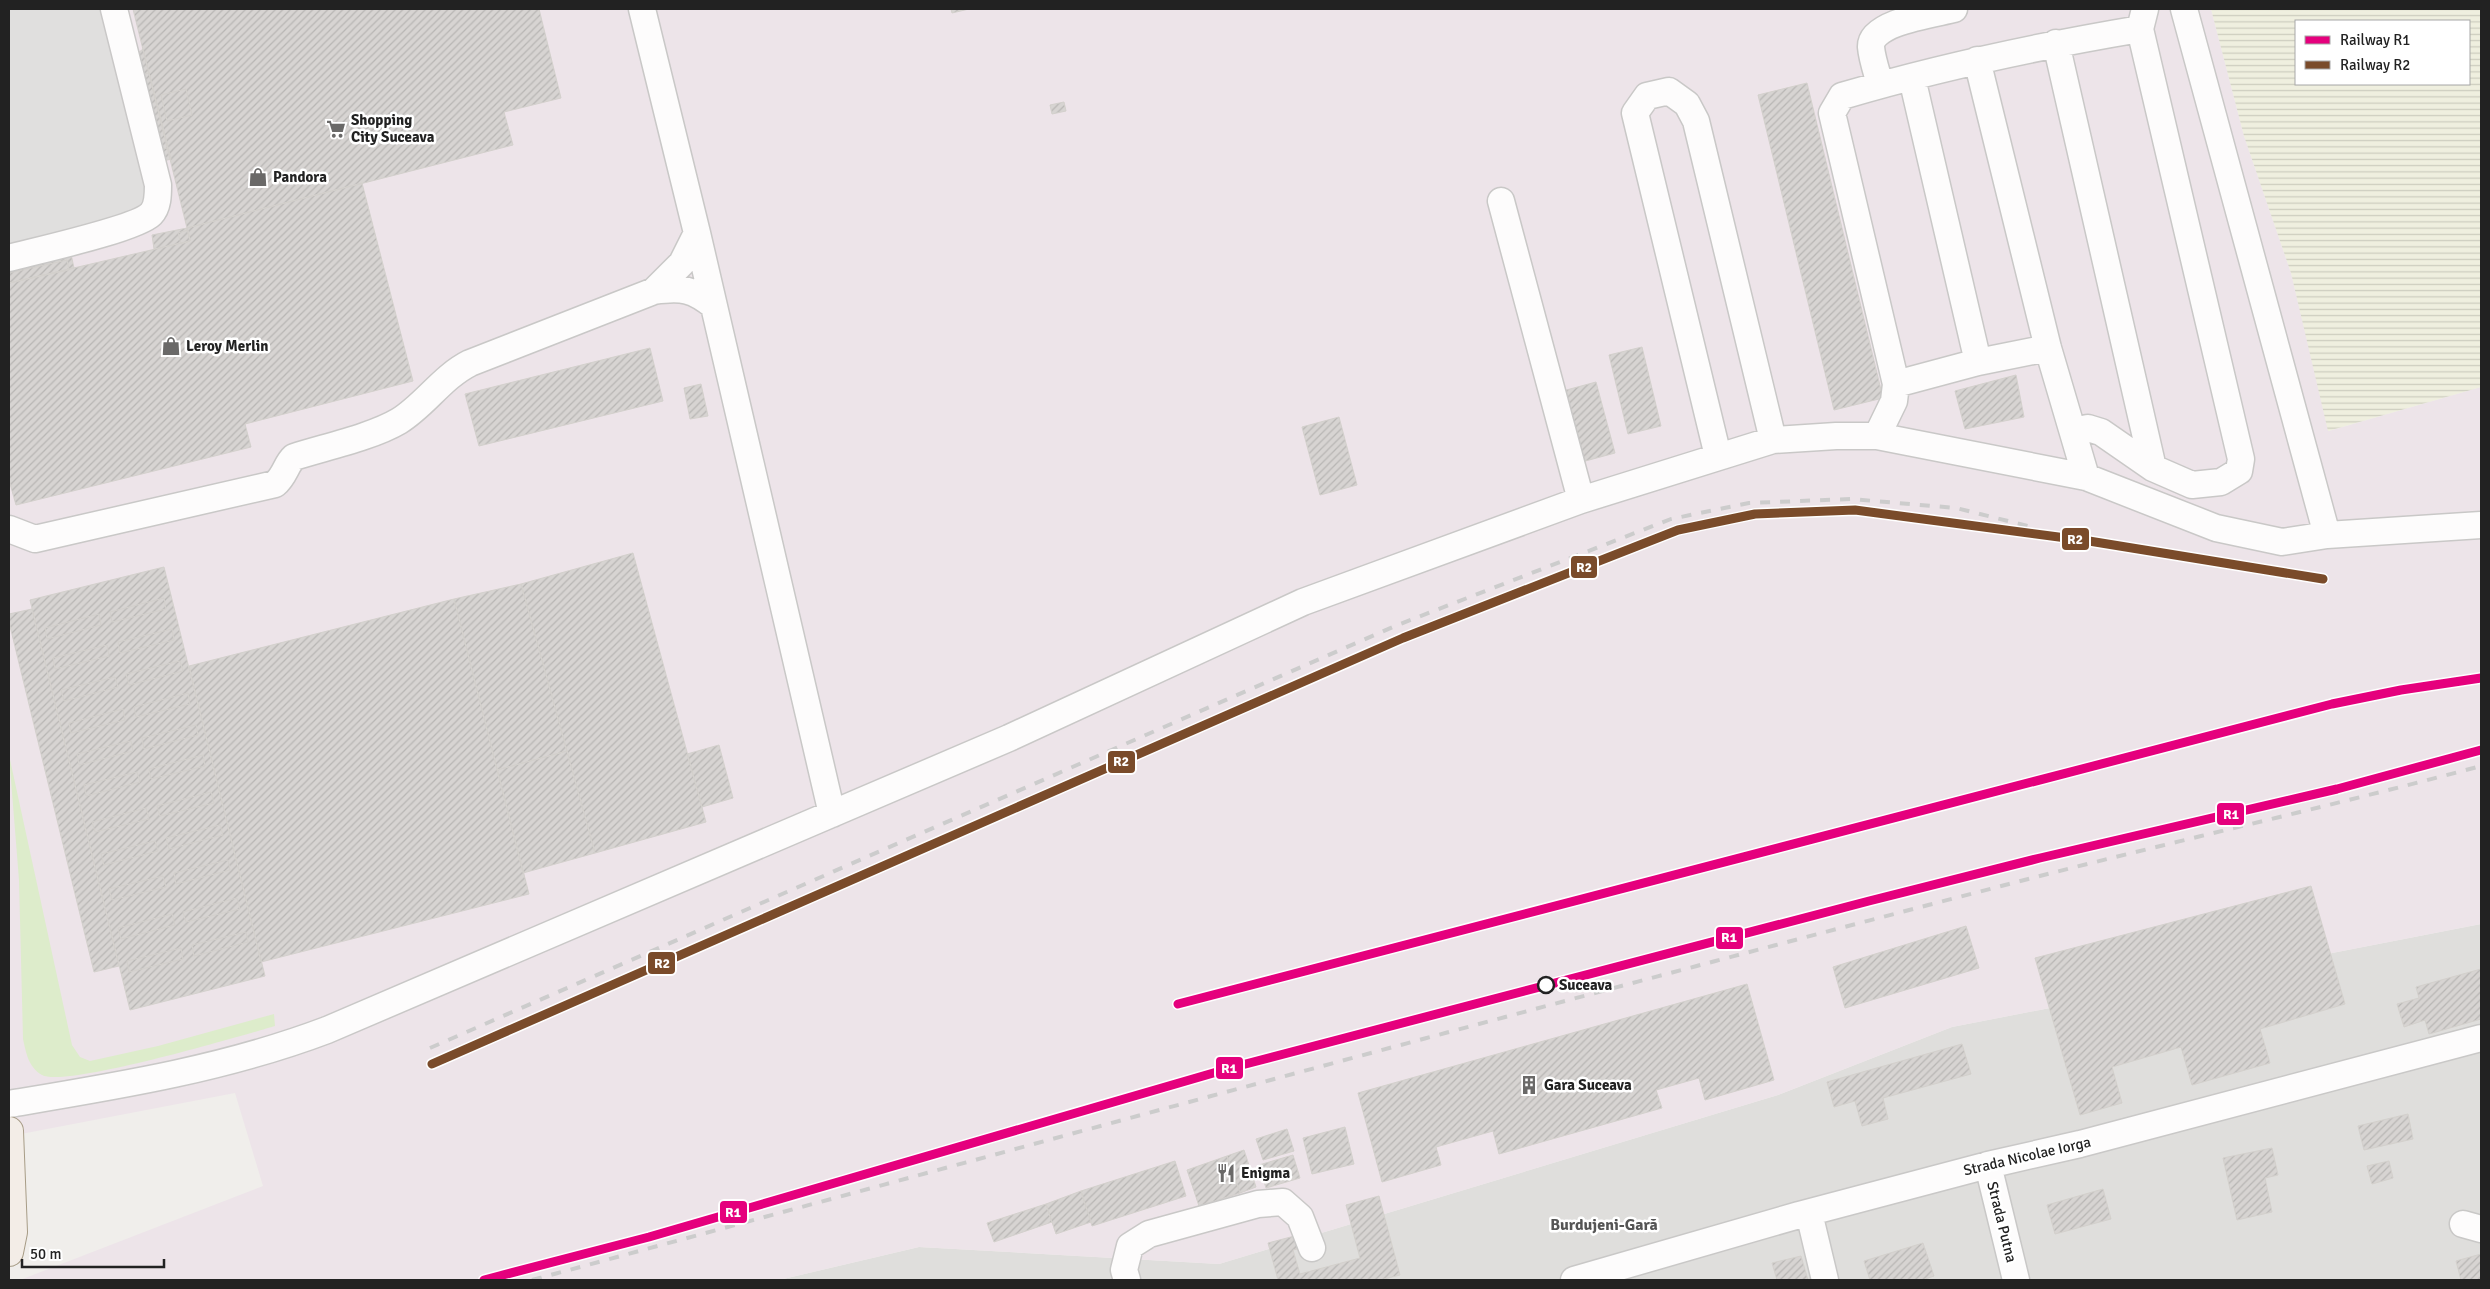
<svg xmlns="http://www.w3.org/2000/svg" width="2490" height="1289" viewBox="0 0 2490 1289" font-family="Signika,sans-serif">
<defs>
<pattern id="farmland-rules" width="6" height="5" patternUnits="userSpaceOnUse" patternTransform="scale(1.25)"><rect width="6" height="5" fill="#efefdf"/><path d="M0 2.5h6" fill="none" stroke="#cdcdbf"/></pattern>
<pattern id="building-hatch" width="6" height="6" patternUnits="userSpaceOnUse" patternTransform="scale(1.25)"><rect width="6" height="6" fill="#d7d4d2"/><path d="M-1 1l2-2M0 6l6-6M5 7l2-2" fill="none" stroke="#b8b6b4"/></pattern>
</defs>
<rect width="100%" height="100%" fill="#f0eeeb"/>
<path fill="#dfdedc" d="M2481,924V1280H779L919,1247L1219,1264L1778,1095L1952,1027Z"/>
<path fill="#ede4e9" d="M9,9H2211L2244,136L2291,273L2329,431L2481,387V924L1952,1027L1778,1095L1219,1264L919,1247L779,1280H20L263,1186L235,1093L21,1134L9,1127Z"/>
<path fill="url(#farmland-rules)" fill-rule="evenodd" d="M2211,9H2481V387L2328,431L2291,273L2244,136ZM2296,21H2469V84H2296Z"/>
<path fill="#ddeccb" d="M9,755L72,1045L80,1057L90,1061L158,1046L274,1014L275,1026C241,1036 65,1088 42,1075C28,1067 26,1052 23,1039L19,880Z"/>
<path fill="#e0dfde" d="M9,9H103L152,206L9,246Z"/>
<path fill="url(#building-hatch)" stroke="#d3d0cc" d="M133,9H539L561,98L504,112L513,145L187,228Z
M951,9H969L952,13Z
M143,49L171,159L160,162L138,53Z
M149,73L168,148L157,150L138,75Z
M1807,83L1883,398L1834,410L1758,95Z
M186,89L192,115L167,121L161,95Z
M1064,102L1066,111L1052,114L1050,105Z
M362,183L413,381L245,424L251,447L16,505L9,480V283L190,241L187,228Z
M187,228L190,241L154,249L152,235Z
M188,230L190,241L181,244L178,233Z
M71,254L74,268L9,283V269Z
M67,260L69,270L9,283V273Z
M1642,347L1661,426L1628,434L1609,355Z
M650,348L663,401L479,446L465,394Z
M2016,375L2024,417L1965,429L1955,391Z
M1596,382L1615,453L1578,463L1559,392Z
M701,384L708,416L690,419L684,388Z
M1339,417L1357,485L1320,495L1302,427Z
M633,553L706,822L595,853L521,584Z
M164,567L265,976L130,1010L30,600Z
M521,584L567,751L497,770L454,599Z
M164,598L166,609L112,622L110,612Z
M454,599L529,894L261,962L189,666Z
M32,609L119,966L94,972L9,622V614Z
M99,614L101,625L47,639L45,628Z
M172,629L174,640L120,653L118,642Z
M107,645L109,656L55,669L53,658Z
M180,661L183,671L129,685L126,674Z
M115,677L118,687L64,701L61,690Z
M188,693L190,704L136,717L134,707Z
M123,709L125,720L71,733L69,723Z
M196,725L198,735L144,749L142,738Z
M131,741L133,751L79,765L77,754Z
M719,745L733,798L702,807L687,754Z
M567,751L595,853L523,873L497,770Z
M203,755L205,766L151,779L149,769Z
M137,772L140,782L86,796L84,785Z
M211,792L214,803L160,816L157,806Z
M146,808L149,819L95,832L92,822Z
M220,825L223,835L169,849L166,838Z
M155,841L158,851L104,865L101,854Z
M228,860L230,870L176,884L174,873Z
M163,876L166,887L112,900L109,889Z
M2311,886L2345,1004L2260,1029L2270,1063L2192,1085L2181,1047L2112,1067L2122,1103L2080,1115L2035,958Z
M237,898L240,909L186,922L183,912Z
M172,914L175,925L121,939L118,928Z
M1966,926L1979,968L1845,1008L1833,967Z
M246,932L248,942L194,956L192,945Z
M181,948L183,959L129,972L127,961Z
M2481,969V1019L2429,1034L2425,1020L2404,1027L2397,1004L2419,998L2416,987Z
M1747,984L1774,1080L1705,1100L1699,1078L1656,1090L1662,1108L1499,1154L1493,1131L1436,1147L1441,1165L1382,1182L1358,1093Z
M1962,1044L1971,1074L1883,1098L1888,1119L1862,1126L1855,1101L1834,1107L1827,1082Z
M2408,1114L2413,1139L2364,1150L2358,1126Z
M1345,1127L1354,1164L1312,1174L1303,1138Z
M1287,1129L1294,1151L1263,1160L1256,1139Z
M2272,1148L2278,1175L2265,1178L2272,1212L2237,1220L2223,1158Z
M1244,1150L1256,1187L1240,1193L1227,1156Z
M1293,1155L1300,1178L1266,1188L1259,1165Z
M1227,1156L1240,1193L1199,1206L1187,1170Z
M1175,1161L1186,1196L1092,1226L1081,1191Z
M2389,1161L2393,1178L2372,1184L2367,1166Z
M2103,1189L2111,1219L2055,1234L2047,1205Z
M1081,1191L1091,1222L1056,1234L1046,1204Z
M1379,1196L1400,1275L1380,1280H1278L1268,1243L1302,1234L1305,1247L1293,1250L1300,1274L1360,1258L1346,1205Z
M1046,1204L1052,1222L994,1242L987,1223Z
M1923,1243L1934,1276L1922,1280H1870L1864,1261Z
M2481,1254V1280H2461L2456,1261Z
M1801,1256L1808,1280H1777L1772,1263Z"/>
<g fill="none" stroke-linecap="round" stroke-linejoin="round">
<g stroke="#c9c8c7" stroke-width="29">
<path id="minor" d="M642,9L697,233L832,814
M2184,9L2327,535
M2056,43L2153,468
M1977,60L2048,348L2086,477
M1912,78L1978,362
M1880,84C1877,73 1872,59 1871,47C1870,22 1935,14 1954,9
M1501,201L1581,500
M9,258C35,251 136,229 151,214C158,207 158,195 158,185L114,9
M654,291L682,263L697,233
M1896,384L1978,362L2048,348
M2074,431L2088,428L2101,432L2153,468L2192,485L2221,482L2239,471L2241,459L2140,29L2145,9
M1877,436L1894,401L1896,384L1832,113L1842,96C1940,67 2039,46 2140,29
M1718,456L1635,113L1647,96L1669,91L1687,104L1696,121L1773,440
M9,529L35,539L275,484C285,476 286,464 294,457C325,447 372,437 399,421C425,405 442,377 470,363L654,291C682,287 693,289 714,306
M9,1104C117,1086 224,1069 327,1030L1009,738L1303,602L1581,500L1773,440L1836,436H1877L2086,477L2216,528L2282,542L2327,535L2481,525
M1988,1165L2016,1280
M1809,1213L1825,1280
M2463,1224L2481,1229
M1127,1280L1124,1270L1130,1246L1149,1234L1258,1204L1283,1202L1300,1217L1312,1248
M1574,1280L1799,1215L1988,1165L2080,1144L2481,1038"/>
</g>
<g stroke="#a79c86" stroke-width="30">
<path id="major" d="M9,1131L13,1232L9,1252"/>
</g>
<use href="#minor" stroke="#fdfcfc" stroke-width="26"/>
<use href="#major" stroke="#f3ede7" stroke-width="28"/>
<path stroke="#ccc" stroke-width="4" stroke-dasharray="10 10" stroke-linecap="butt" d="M1178,1004L2332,704L2401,690L2481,678
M430,1048L1395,626L1671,519L1749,503L1851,499L1956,508L2032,527
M432,1064L1403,638L1678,530L1755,514L1855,510L2089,541L2323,579
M532,1280C1024,1147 1516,1012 2009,884C2166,843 2324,808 2481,766"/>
<g stroke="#fff" stroke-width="12">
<path id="rail-1" d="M1178,1004L2332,704L2401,690L2481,678
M484,1280L649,1237L1234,1067L1869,901L2040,858L2337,789L2481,750"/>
</g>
<g stroke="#fff" stroke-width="12">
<path id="rail-2" d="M432,1064L1403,638L1678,530L1755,514L1855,510L2089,541L2323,579"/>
</g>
<use href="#rail-1" stroke="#e5007d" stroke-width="9"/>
<use href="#rail-2" stroke="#7a4b2a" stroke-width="9"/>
</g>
<defs>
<g id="supermarket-bare" transform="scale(1.5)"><path d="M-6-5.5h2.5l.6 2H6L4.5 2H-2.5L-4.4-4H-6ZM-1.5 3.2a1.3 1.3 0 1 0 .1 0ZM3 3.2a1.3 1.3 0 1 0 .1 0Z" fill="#6a6968" stroke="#fff" stroke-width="2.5" paint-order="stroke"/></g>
<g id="shop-bare" transform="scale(1.5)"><path d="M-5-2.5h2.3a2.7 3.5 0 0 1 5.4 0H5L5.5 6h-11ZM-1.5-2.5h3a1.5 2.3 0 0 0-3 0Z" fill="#6a6968" stroke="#fff" stroke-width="2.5" paint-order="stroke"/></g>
<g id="building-bare" transform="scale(1.5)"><path d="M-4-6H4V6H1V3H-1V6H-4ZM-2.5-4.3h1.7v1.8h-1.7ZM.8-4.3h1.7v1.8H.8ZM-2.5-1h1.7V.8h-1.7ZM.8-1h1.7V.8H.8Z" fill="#6a6968" stroke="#fff" stroke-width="2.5" paint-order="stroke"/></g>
<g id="restaurant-bare" transform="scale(1.5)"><path d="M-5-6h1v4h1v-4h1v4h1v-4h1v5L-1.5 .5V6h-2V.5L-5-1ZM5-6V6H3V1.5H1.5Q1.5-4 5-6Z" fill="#6a6968" stroke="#fff" stroke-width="2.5" paint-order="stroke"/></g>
</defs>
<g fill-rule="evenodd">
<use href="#supermarket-bare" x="336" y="129"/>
<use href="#shop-bare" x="258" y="177"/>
<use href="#shop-bare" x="171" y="346"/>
<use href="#building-bare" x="1529" y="1085"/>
<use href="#restaurant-bare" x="1226" y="1173"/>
</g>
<circle fill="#fff" stroke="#222" stroke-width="2.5" cx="1546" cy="985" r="8"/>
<g text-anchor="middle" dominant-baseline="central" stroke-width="5" stroke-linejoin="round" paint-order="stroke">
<g font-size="15" font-weight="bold" fill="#222" stroke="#fff" text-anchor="start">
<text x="351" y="120">Shopping<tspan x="351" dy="17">City Suceava</tspan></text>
<text x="273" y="177">Pandora</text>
<text x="186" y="346">Leroy Merlin</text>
<text x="1544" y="1085">Gara Suceava</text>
<text x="1241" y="1173">Enigma</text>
</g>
<g font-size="15" font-weight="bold" fill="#222" stroke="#fff" text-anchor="start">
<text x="1559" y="985">Suceava</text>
</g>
<g font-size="15" fill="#222" stroke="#fff">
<text transform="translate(2027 1156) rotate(-13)">Strada Nicolae Iorga</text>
<text transform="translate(2002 1222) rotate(76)">Strada Putna</text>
</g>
<g font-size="16" font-weight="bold" fill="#555" stroke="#fff">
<text x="1604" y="1225">Burdujeni-Gară</text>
</g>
</g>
<g stroke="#fff" stroke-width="2">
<rect x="2061" y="527" width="29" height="24" rx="5" fill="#7a4b2a"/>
<rect x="1570" y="555" width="28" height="24" rx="5" fill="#7a4b2a"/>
<rect x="1107" y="750" width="29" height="24" rx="5" fill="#7a4b2a"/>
<rect x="2216" y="802" width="29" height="24" rx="5" fill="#e5007d"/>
<rect x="1715" y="926" width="29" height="24" rx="5" fill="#e5007d"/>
<rect x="647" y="951" width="29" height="24" rx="5" fill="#7a4b2a"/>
<rect x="1215" y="1056" width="29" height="24" rx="5" fill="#e5007d"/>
<rect x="719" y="1200" width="29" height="24" rx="5" fill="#e5007d"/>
</g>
<g font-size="14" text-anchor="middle" font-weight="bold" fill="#fff">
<text x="2075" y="544">R2</text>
<text x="1584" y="572">R2</text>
<text x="1121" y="766">R2</text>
<text x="2231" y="819">R1</text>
<text x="1729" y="942">R1</text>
<text x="662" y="968">R2</text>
<text x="1229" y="1073">R1</text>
<text x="733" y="1217">R1</text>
</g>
<rect width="2490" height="1289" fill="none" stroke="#222222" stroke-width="20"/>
<rect x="2295" y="20" width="175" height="65" fill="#ffffff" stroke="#a7a7a7"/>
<rect x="2305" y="36" width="25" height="8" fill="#e5007d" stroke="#a7a7a7"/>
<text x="2340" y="45" font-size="15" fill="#222222">Railway R1</text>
<rect x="2305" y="61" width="25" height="8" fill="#7a4b2a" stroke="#a7a7a7"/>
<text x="2340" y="70" font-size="15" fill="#222222">Railway R2</text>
<path d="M22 1259v8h142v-8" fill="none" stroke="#222222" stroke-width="2.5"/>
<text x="30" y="1259" font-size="15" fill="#222222" stroke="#ffffff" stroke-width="4" paint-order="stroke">50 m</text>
</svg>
